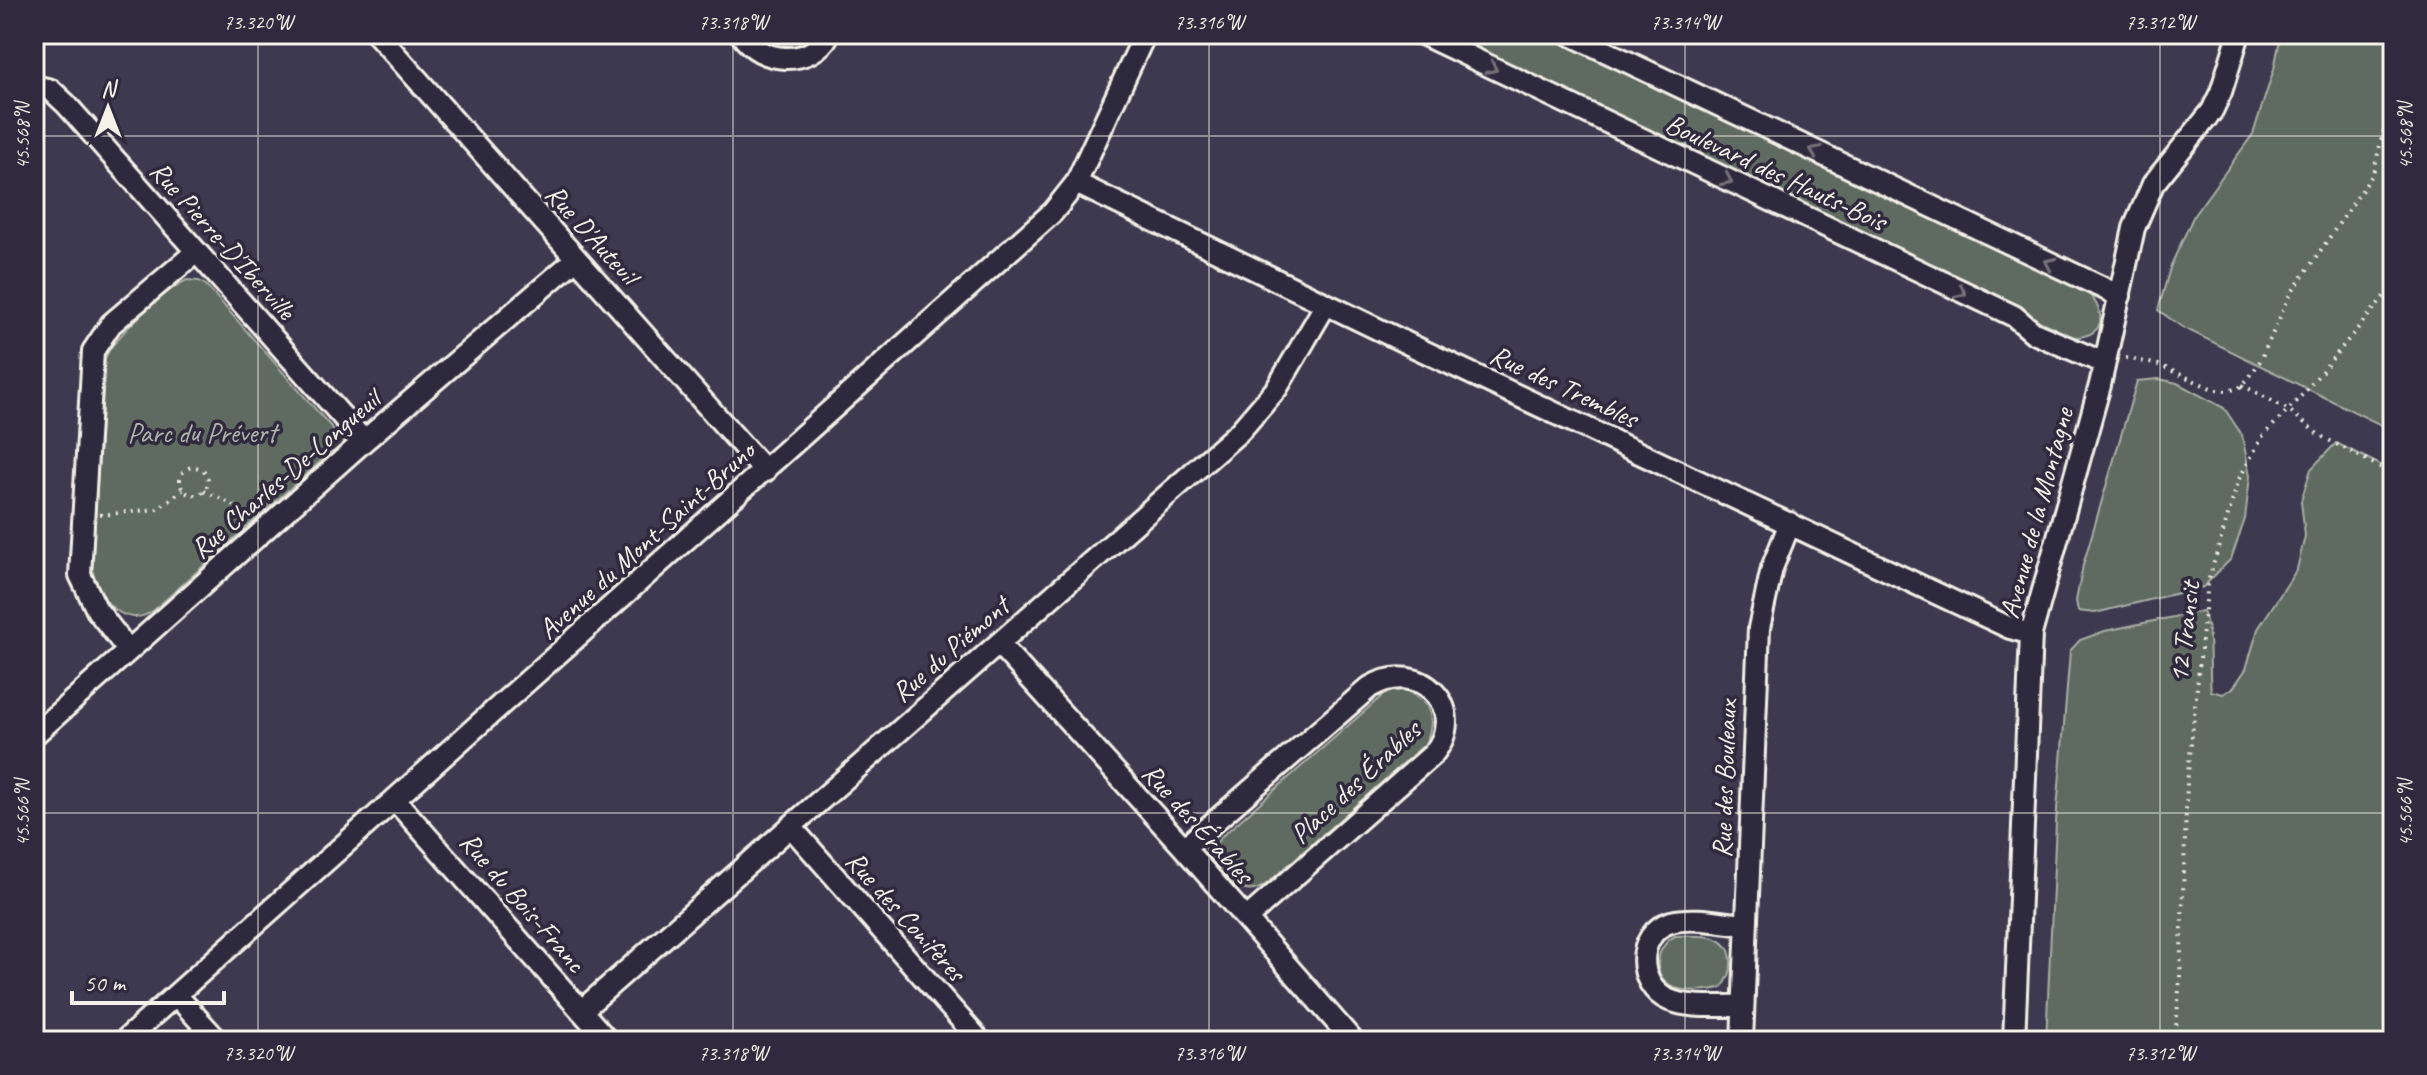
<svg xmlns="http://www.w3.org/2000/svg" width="2427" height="1075" viewBox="0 0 2427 1075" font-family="Caveat,sans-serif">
<rect width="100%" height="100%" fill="#3d3a50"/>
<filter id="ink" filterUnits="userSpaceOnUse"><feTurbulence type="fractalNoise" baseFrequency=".0125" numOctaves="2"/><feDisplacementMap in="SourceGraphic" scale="16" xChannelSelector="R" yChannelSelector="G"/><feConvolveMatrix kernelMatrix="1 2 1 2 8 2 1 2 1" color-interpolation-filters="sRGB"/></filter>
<g filter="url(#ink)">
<path fill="#5e6b61" stroke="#a9aea4" stroke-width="2" d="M762,34H808C792,47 777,47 762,34Z
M1436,34H1553L2075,283C2104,300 2114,337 2073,337Z
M2281,34H2393V431L2182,327L2158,310L2171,265L2194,215L2253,134L2274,69Z
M187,280L199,281L206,285L333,429L335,437L331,452L154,610C126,632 96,598 92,570L105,358C115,336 165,290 187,280Z
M2159,379L2177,383L2224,408L2242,435L2250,476L2245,519L2231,559L2203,587L2095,613L2078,611L2076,601L2083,565L2137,381Z
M2336,443L2393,471V1041H2046L2056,822L2070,651L2080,640L2105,631L2203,611C2213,639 2208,662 2211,691L2223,694L2233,688L2246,669L2258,629L2297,569L2305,536L2301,501L2311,469Z
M1395,690H1407L1428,706C1433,720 1432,732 1424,745L1269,882C1262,887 1255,892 1246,890C1233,888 1213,868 1213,854C1213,848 1217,842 1221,837L1383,695Z
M1675,936C1697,936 1729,931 1731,960C1732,971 1729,980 1721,988C1708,991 1688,992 1675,988C1651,979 1654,947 1675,936Z"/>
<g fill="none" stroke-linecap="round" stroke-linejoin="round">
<g stroke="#f4f1e8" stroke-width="26">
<path id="street" d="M377,34L765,471
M741,34C760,64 811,68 829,34
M1422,34L2014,316L2034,333L2104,363
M1569,34L2120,296
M34,86L51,90L66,104L364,441
M1076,183L1417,348L1944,597L2010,628L2031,634
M999,644L1184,848L1353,1041
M128,650L97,610L80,575L93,351L111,324L196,252
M34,735L364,441L576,259
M395,800L608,1041
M791,827L980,1041
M1184,848L1370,687C1421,657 1470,710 1433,754L1246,919
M176,995L218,1041
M1743,1006C1719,1005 1691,1009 1669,1000C1636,986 1635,933 1671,922C1693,916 1723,923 1746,925
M581,1011L1240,431L1277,388L1326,304
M124,1041L1053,212L1076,183L1145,34
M1742,1041L1759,628L1772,568L1790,523
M2014,1041L2031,634L2100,385L2134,228L2153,184L2212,111L2221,92L2239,34"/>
</g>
<path stroke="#f4f1e8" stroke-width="4" stroke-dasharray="2 6" stroke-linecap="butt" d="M2126,358L2159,365L2215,390L2227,391L2239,388L2249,378L2260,361L2290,295L2373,174L2393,92
M2242,385L2289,410L2319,435L2393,474
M180 481a14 14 0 1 1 28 0a14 14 0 1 1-28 0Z
M204,491L232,504L248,519
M100,515L157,509L183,490
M2175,1041L2180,977L2187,783L2208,582L2239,479L2262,437L2303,394L2393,286"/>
<use href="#street" stroke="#2f2a3d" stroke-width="20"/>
</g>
<defs><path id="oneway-chevron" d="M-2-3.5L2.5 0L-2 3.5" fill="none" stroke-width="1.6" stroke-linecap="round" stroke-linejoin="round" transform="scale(2)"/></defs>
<g stroke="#747079">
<use href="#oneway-chevron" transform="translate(1492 68) rotate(26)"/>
<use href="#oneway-chevron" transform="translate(1815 151) rotate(-154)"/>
<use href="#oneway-chevron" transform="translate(1727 180) rotate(25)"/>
<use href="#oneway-chevron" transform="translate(2050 263) rotate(-155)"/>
<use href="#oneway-chevron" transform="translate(1961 292) rotate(25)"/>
</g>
</g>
<path fill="none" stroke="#f4f1e8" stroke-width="2" stroke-opacity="0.45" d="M258,34V1041M733,34V1041M1209,34V1041M1685,34V1041M2160,34V1041M34,136H2393M34,813H2393"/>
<g text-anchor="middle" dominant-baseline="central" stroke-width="7" stroke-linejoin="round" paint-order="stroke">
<g font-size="28" fill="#f4f1e8" stroke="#2f2a3d">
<text transform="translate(1776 172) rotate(25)">Boulevard des Hauts-Bois</text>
<text transform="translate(592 234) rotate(48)">Rue D'Auteuil</text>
<text transform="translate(223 240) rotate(48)">Rue Pierre-D'Iberville</text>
<text transform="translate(1564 386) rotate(25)">Rue des Trembles</text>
<text transform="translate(285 474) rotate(-41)">Rue Charles-De-Longueuil</text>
<text transform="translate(2036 513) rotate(-75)">Avenue de la Montagne</text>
<text transform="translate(646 540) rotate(-42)">Avenue du Mont-Saint-Bruno</text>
<text transform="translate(2184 632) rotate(-83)">12 Transit</text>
<text transform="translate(950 649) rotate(-41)">Rue du Piémont</text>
<text transform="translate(1724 779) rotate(-88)">Rue des Bouleaux</text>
<text transform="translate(1355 782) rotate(-43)">Place des Érables</text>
<text transform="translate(1198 823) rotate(48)">Rue des Érables</text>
<text transform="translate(523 902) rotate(49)">Rue du Bois-Franc</text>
<text transform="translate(906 916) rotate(48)">Rue des Conifères</text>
</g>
<g font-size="28" fill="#b0b5ab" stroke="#2f2a3d">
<text x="202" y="432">Parc du Prévert</text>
</g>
</g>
<rect width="2427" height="1075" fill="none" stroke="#2f2a3d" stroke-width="88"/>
<g transform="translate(108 108)" stroke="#2f2a3d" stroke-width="6" paint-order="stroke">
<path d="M0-6L14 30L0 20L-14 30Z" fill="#f4f1e8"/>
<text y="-12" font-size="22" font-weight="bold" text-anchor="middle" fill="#f4f1e8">N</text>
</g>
<path d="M72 991v12h152v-12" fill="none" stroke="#f4f1e8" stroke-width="4"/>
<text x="84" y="991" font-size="24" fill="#f4f1e8" stroke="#2f2a3d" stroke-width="6" paint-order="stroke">50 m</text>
<rect x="44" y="44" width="2339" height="987" fill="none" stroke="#f4f1e8" stroke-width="3"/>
<g font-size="20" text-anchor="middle" fill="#f4f1e8">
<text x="258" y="29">73.320°W</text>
<text x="733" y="29">73.318°W</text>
<text x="1209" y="29">73.316°W</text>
<text x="1685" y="29">73.314°W</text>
<text x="2160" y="29">73.312°W</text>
<text transform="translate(22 136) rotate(-90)" y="7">45.568°N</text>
<text transform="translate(2405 136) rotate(-90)" y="7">45.568°N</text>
<text transform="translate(22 813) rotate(-90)" y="7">45.566°N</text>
<text transform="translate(2405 813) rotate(-90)" y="7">45.566°N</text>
<text x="258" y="1060">73.320°W</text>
<text x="733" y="1060">73.318°W</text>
<text x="1209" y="1060">73.316°W</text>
<text x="1685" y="1060">73.314°W</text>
<text x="2160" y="1060">73.312°W</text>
</g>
</svg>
